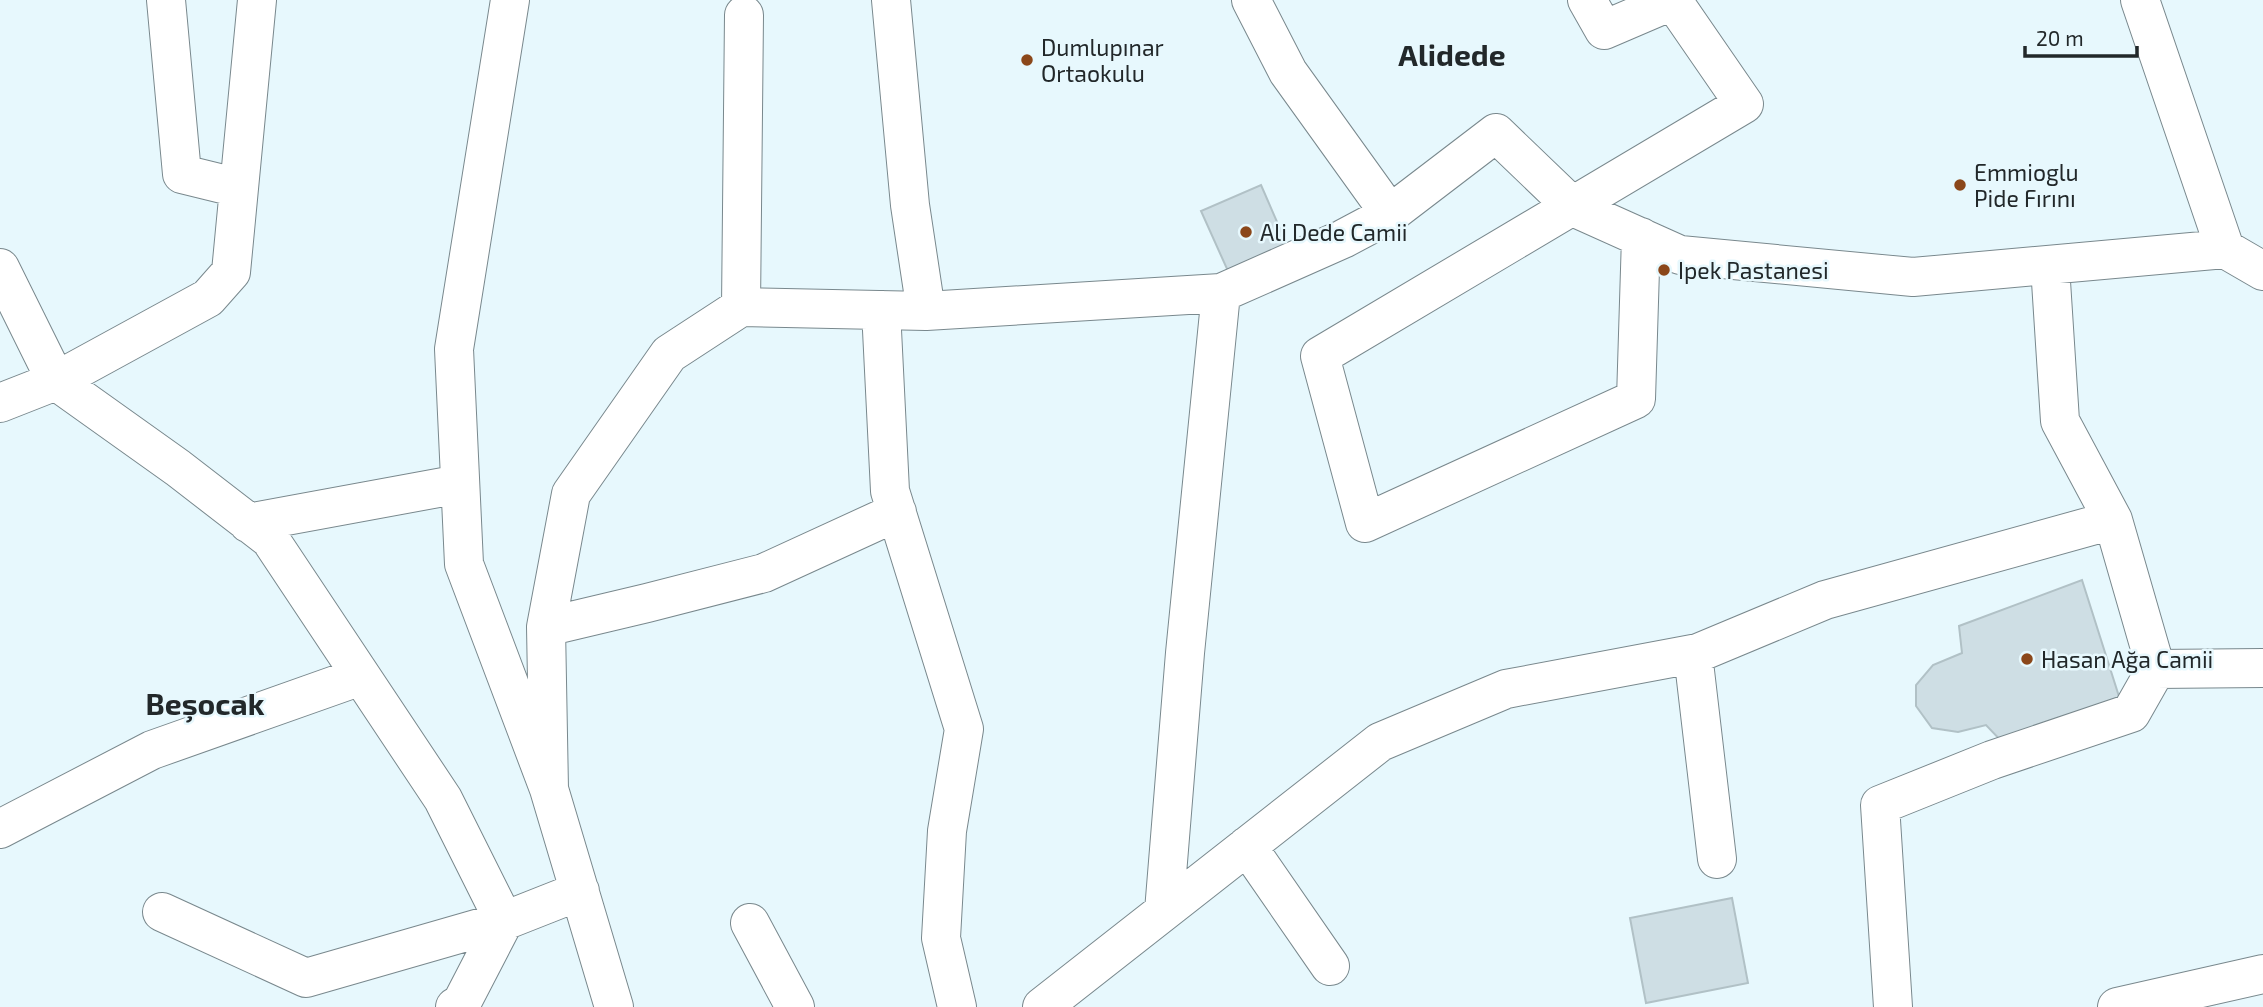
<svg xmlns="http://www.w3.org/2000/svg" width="2263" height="1007" viewBox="0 0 2263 1007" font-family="'Exo 2',sans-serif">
<rect width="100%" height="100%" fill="#e7f8fd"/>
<path fill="#cedee4" stroke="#b1c1c6" stroke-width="2" d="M1261,185L1291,254L1232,280L1201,211Z
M2082,580L2122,706L2008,748L1986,725L1958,732L1932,728L1916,706V685L1933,665L1962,653L1959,626Z
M1732,898L1748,983L1646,1003L1630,918Z"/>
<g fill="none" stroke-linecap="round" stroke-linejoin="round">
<g stroke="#79888d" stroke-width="40">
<path id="street" d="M166,0L182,174L239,188
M510,0L454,349L464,564L549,789L614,1007
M891,0L910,205L926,311
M1251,0L1288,72L1390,214
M1587,0L1604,30L1674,0
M2140,0L2225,249
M1641,237L1636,399L1365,523L1320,356L1744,104L1673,1
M0,268L56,381L178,468L270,539L443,799L504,921L580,891
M741,307L744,15
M881,310L890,491L964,729L947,831L941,938L957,1007
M0,403L56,381L208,298L231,272L257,0
M248,523L460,484
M546,627L647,603L764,573L897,512
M1693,654L1717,859
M2156,669L2263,668
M549,789L546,627L571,494L669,354L741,307L926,311L1221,293L1343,239L1390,214L1496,133L1573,207L1680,255L1913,277L2225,249L2263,271
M0,829L152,750L361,676
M1247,846L1330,966
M1164,911L1185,653L1221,293
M162,912L306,978L504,921
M750,923L795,1007
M455,1007L461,1004L504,921
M1042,1007L1380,742L1506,689L1698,653L1825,600L2113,520
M1893,1007L1880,805L1992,760L2131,713L2156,669L2113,520L2060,421L2050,266
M2117,1007L2263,974"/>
</g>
<use href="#street" stroke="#fff" stroke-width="38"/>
</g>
<g fill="#8b471a" stroke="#e7f8fd" stroke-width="2.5">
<circle cx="1027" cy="60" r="7"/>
<circle cx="1960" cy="185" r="7"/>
<circle cx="1246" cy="232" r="7"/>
<circle cx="1664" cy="270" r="7"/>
<circle cx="2027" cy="659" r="7"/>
</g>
<g text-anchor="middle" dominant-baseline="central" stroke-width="5" stroke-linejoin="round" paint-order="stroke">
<g font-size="23" fill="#22282a" stroke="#e7f8fd" text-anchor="start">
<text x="1041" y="47">Dumlupınar<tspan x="1041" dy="26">Ortaokulu</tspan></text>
<text x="1974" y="172">Emmioglu<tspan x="1974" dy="26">Pide Fırını</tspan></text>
<text x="1260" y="232">Ali Dede Camii</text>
<text x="1678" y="270">Ipek Pastanesi</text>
<text x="2041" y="659">Hasan Ağa Camii</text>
</g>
<g font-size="30" font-weight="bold" fill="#22282a" stroke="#e7f8fd">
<text x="1452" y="54">Alidede</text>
<text x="205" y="703">Beşocak</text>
</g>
</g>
<path d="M2025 46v10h112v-10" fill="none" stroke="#22282a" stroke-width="3.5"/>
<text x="2036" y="46" font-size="21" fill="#22282a" stroke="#e7f8fd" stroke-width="5" paint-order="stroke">20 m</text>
</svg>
